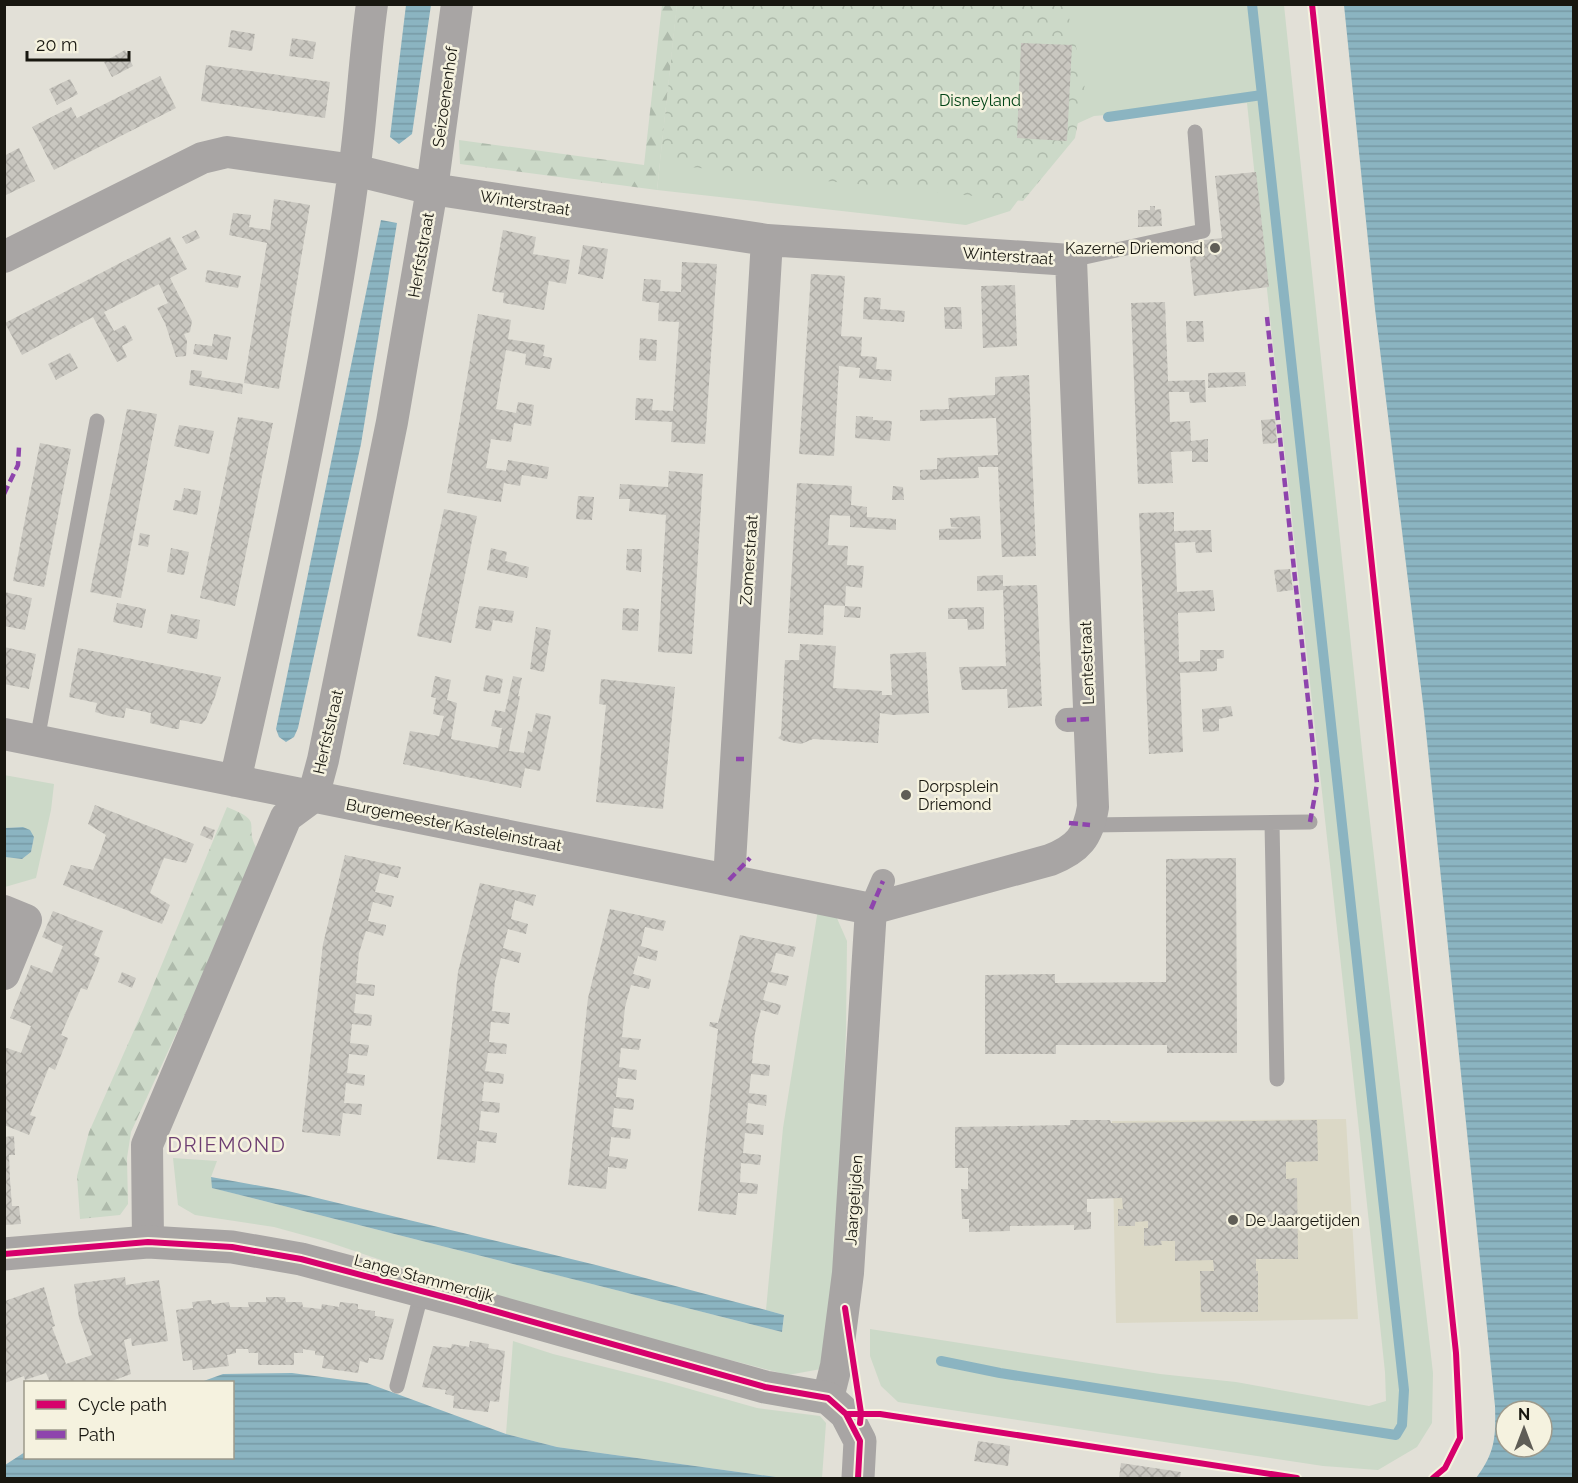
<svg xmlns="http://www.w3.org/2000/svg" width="1578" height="1483" viewBox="0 0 1578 1483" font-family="Raleway,sans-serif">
<defs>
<pattern id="forest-firs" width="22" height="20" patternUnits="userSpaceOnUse" patternTransform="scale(1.5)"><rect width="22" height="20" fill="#ccd9c8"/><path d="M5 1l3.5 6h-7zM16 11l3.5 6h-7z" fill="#aebaab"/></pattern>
<pattern id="park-crowns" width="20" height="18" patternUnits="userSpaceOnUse" patternTransform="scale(1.5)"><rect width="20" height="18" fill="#ccd9c8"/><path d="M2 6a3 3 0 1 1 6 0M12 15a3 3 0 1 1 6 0" fill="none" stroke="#aebaab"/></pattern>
<pattern id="water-rules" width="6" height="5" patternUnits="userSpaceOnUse" patternTransform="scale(1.5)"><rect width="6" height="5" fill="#8bb4c1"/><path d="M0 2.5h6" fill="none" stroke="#779aa5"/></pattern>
<pattern id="building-cross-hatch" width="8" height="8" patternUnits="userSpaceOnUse" patternTransform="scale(1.5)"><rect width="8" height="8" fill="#c9c7c0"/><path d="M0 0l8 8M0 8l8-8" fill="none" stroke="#acaaa4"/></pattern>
</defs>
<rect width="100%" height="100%" fill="#e2e0d7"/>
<path fill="#dbd8c6" d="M1346,1119L1358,1319L1116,1323L1112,1121Z"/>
<path fill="#ccd9c8" d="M677,5H1284L1364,769L1433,1373L1432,1423L1417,1447L1378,1470L1323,1466L898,1402L881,1386L870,1356V1329L1160,1374L1236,1382L1369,1406L1386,1401L1385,1372C1340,949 1292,526 1247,103L1094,116L1074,125L1010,211L966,225L657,190Z
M4,775L54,784L51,810L36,878L5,887V857L22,859L31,852L34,837L23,827L5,828Z
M819,903L836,916L847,941L846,1030L836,1298L821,1369L788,1375L499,1300L325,1241L274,1227L195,1215L178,1205L173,1158L217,1161L211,1177L213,1188L782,1332L784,1315L766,1310L783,1128Z
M513,1341L553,1354L665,1382L757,1408L820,1416L826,1423L822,1478H783L557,1447L506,1434Z"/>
<path fill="url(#forest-firs)" d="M662,5H677L657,190L460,164L459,140L644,165Z
M227,807C267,823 242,824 257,849L204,973L131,1132L127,1158L128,1204L120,1215L80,1219L77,1176L89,1132L143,1010Z"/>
<path fill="url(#park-crowns)" d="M677,5H1066L1085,84L1075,138L1023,201L660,164Z"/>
<path fill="url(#water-rules)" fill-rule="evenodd" d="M406,5H431L412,134L399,144L390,137Z
M1344,5H1573V1478H1476C1495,1453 1496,1437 1495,1406L1424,712L1375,309ZM1506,1411H1542V1447H1506Z
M381,220L397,223L361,444L298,728L294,737L286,742L279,737L276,729Z
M23,827L30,830L34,837L31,852L22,859L5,857V828Z
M211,1177L288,1191L596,1265L766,1310L784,1315L782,1332L212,1188Z
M292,1373L367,1383L506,1434L557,1447L783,1478H5V1465L25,1452L26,1458H232V1382H201L223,1374Z"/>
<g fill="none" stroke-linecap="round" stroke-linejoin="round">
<path stroke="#8bb4c1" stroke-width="10" d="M1108,117L1262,95
M941,1361L1000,1373L1396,1435L1402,1425L1404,1390L1252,4"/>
</g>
<path fill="url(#building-cross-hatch)" d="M231,30L255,34L252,51L228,47Z
M292,38L316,42L313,59L289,56Z
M1021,43L1072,45L1067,141L1017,138Z
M125,50L133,66L112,77L104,62Z
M206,65L330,82L325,118L201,101Z
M160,76L176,108L54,170L32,127L71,107L77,118Z
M70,79L78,94L57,105L49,89Z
M19,148L35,181L4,196V156Z
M1256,172L1269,287L1194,296L1188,242L1222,238L1215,176Z
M274,199L310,205L279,389L244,383L267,243L229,235L233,213L251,215L249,227L270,230Z
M1150,206H1155V210L1161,209L1162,226L1138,227V210H1150Z
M196,230L200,238L186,244L182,237Z
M503,230L536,237L533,254L570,260L566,284L549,281L544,310L503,303L504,293L492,291Z
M170,237L187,269L170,278L192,321L190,332L184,334L187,341L186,356L176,357L165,323L157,308L168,303L159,284L104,312L114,331L125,325L133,340L122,346L127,357L117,362L93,317L22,355L5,323Z
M583,245L608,249L603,279L578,274Z
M682,262L717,264L705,444L671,442L672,422L635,420L636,398L653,399L652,410L673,411L679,322L658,321L659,303L642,301L644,279L661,280L660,291L681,292Z
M207,270L241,276L238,288L205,282Z
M811,274L845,276L841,336L862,337L861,356L877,357L876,369L892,370L891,381L859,378L860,368L839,366L834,456L799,454Z
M1015,285L1017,346L983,348L981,286Z
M864,297L881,298L880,309L905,311L904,322L863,319Z
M1165,302L1168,381L1205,380L1206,402L1190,403L1189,392H1169L1170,422L1190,421L1191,441L1208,439V462H1192V451L1171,452L1173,483L1138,484L1131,303Z
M944,307H961L962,329H945Z
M478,314L511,320L508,339L545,345L543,356L552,358L550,369L525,365L526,354L506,350L496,409L516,413L518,402L534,405L531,426L514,423L511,442L491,439L486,468L506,471L508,460L549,467L547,479L522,475L520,486L504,483L501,502L447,493Z
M1186,321H1203L1204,342H1187Z
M214,334L231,337L227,360L193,354L195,344L212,346Z
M640,338L657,340L656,361L639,360Z
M70,353L78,368L56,380L48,364Z
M191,370L202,371L201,377L243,384L242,394L189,385Z
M1245,372L1246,386L1208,388V373Z
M1029,375L1036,556L1002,557L998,467H978L979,478L920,480V470L937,469V458L998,455L996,418L920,421V410L949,409L948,398L995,395V377Z
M127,409L157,414L121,598L90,592Z
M856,416L873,417V420L892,421L890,441L855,438Z
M238,417L273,423L235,606L200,598Z
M1275,419L1277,443L1263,444L1261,420Z
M179,425L214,431L209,454L174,446Z
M40,443L71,449L44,587L13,581Z
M669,471L703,474L692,654L658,652L666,515L629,511L630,499H619L620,484L668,487Z
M797,483L852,486L851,505L867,507V517L896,519V530L850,527V516L830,515L828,545L848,546L847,565L864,566L862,588L846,586L845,606L824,605L823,635L788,633Z
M893,486L903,487L904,500H892Z
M184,488L201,491L197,515L173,510L175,500L181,501Z
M578,496L594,497L592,520L576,519Z
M444,509L477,516L451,643L417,636Z
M1174,512V531L1211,530L1212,552L1196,553L1195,542L1175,543L1177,592L1213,590L1215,611L1178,613L1179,662L1200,661V650H1224V658L1217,659V671L1180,673L1183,752L1149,754L1139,513Z
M980,516L981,539L939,540V529L964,528L951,527L950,518Z
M140,533L150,535L148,547L138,545Z
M171,548L189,552L184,575L167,572Z
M491,548L507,552L505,561L529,567L527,578L487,570Z
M627,549H642L641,572L626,570Z
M1290,569L1293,590L1277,592L1274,570Z
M1003,575V586L1037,585L1042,706L1008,708L1007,689L962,690L959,667L1006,666L1003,590L977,591V576Z
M4,592L32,598L25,630L4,626Z
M117,603L146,609L142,628L113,622Z
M479,606L514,611L512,623L493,620L491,631L475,628Z
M845,606L861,607L860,618L844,617Z
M984,607V629L968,630L967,619H948V608Z
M623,608L639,609L638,631L622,630Z
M171,614L200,620L197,639L167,633Z
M536,627L551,630L544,672L530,669Z
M800,644L836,646L833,688L882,691V695H892L890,654L926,652L929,713L893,715L880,713L878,743L813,739L801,744L784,741L778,738L781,735L785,660H799Z
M4,647L36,654L29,689L4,684Z
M78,648L221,677L215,697L206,719L202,724L180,720L179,729H175L150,723L151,713L126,708L124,718L109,716L95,712L97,703L69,697Z
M486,675L503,679L500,694L483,691Z
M435,676L451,680L447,700L457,703L451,739L498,748L502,728L491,726L495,710L505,712L513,676L522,678L518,696H520L509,751L524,753L528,731L532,732L536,713L551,716L540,771L525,768L521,788L403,764L410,731L439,736L444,716L433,714L436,698L431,697Z
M601,679L675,687L663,809L596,802L606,705L599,704Z
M1231,706L1233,716L1219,719V731L1203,732L1202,709Z
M95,805L194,844L186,863L164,858L150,893L170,905L162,924L63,885L71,865L93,870L100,853L106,835L88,824Z
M204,826L215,830L212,840L200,835Z
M345,855L401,867L398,878L380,873L375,892L394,896L391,907L373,902L368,921L386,925V928L383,936L366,931L359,953L356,983L375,985L374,996L356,994L354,1013L372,1015L371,1026L352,1024L350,1043L369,1045L367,1056L349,1054L347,1073L365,1075V1076L364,1086L346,1083L344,1103L362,1104L361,1115L343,1113L340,1136L302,1132L323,944Z
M1236,858L1237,1053H1167V1045H1056V1054H985V975L1055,974V983L1166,982V859Z
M480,883L536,895L533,906L515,900L511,919L528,924L526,934L508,929L503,948L521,953L519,963L501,958L495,981L492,1011L510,1013L509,1024L491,1022L489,1042L507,1044L506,1054L488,1053L485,1071L504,1074L503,1084L484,1082L482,1101L500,1103L499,1113L481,1111L479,1130L497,1133L496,1143L477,1141L475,1163L437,1159L458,972Z
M610,909L666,921L663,931L645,927L641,946L658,951L656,961L638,956L633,974L651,979L649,989L631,985L625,1007L622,1037L641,1039L639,1050L621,1048L619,1067L637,1070L636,1080L618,1078L616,1097L634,1099V1102L633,1110L614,1108L612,1127L631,1129L630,1139L611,1137L609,1156L628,1159L626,1169L608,1167L606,1189L568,1185L588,998Z
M53,911L103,931L94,955L100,958L87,990L81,988L61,1035L68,1038L55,1070L49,1067L30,1115L36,1117L29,1135L4,1125V1047L21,1053L31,1026L10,1018L31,965L52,973L63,946L42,937Z
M740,935L796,947L793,957L776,953L771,972L789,976L786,986L768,982L763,1000L781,1005L778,1015L761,1010L755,1033L752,1063L770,1065L769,1076L751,1074L749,1093L767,1095L766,1106L748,1103L746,1123L764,1125L763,1135L745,1133L743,1153L761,1155L760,1165L741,1163L740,1182L758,1184L757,1194L738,1193L736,1215L698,1211L718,1029L709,1026L710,1022L718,1023Z
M122,972L136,978L132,988L118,982Z
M1070,1120H1110L1111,1123L1317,1120L1318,1161L1286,1162V1179L1297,1178L1298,1259H1256V1271H1258V1312H1201L1200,1271H1214L1213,1260L1175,1261V1241H1161L1162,1245L1144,1246V1228H1148V1221L1135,1222V1226H1118V1209H1123L1122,1198L1087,1199V1212H1091V1229L1074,1230V1225L1010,1226V1231L969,1232V1219H962L961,1189H968V1168H955V1127L1070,1125Z
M14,1136L15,1155H9L10,1180L12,1206H19L21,1224L4,1225V1137Z
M125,1277L126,1285L159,1280L168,1341L132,1346L131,1338L124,1340L131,1374L109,1382H50L46,1373L25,1380L24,1376L5,1383V1301L44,1287L55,1326L52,1327L66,1364L92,1355L79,1318L74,1284Z
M266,1297H285L286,1302H302L303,1307L321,1309L322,1304L339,1307L340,1302L358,1304V1309L375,1311V1316L394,1319L383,1360L369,1358L368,1363L360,1361L358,1373L322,1368L324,1356L315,1355V1351L303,1349V1353H294V1365H258V1353H249L248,1349H236V1353L227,1355L229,1366L193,1370L192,1360L183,1361L176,1310L193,1308L192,1302L211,1300L212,1304L229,1302L230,1307H249L248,1302H266Z
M470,1341L489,1344L488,1348L505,1351L499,1402L490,1401L488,1412L453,1408L454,1396L445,1394L446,1390L422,1387L433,1346L451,1348L452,1344L469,1347Z
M978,1441L1010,1446L1008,1466L974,1461Z
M1121,1463L1181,1472L1180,1478H1119Z"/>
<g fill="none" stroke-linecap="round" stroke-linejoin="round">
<path stroke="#a8a5a4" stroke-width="15" d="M1071,260L1203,231L1195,132
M37,740L97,421
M1272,823L1277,1079
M1090,825L1310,822
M397,1386L422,1291"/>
<path stroke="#a8a5a4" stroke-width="24" d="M1067,720L1089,719
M871,909L883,881"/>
<path stroke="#a8a5a4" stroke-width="32" d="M4,257L202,158L227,152L354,170L432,189L767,240L1071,260L1093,807C1088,837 1078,849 1050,860L871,909L4,734
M235,781C281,579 326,376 354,171C362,116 364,60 372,4
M729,880L767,240
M4,911L26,920L4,974
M148,1242L147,1145L286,817L313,797L323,760L392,422L432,189L457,4
M828,1398L836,1366L848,1273L871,909"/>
<path stroke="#a8a5a4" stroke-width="33" d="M4,1254L148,1242L232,1247L301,1259L459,1301L765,1387L828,1398L846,1414L860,1441L858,1478"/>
<path stroke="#8e44ad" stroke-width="4.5" stroke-dasharray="9 4.5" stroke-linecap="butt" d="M1267,317L1317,784L1310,822
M4,494L18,465L19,447
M1067,720L1089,719
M736,759H744
M1069,823L1090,825
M729,880L750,858
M871,909L883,881"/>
<g stroke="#f5f2df" stroke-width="10">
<path id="cycleway" d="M1312,4L1456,1353L1460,1438L1445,1468L1433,1478
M4,1254L148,1242L232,1247L301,1259L459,1301L765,1387L828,1398L846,1414L860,1441L858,1478
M845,1308L861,1413L860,1423
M846,1414H880L1297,1478"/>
</g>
<use href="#cycleway" stroke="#d6006c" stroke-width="6"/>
</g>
<g fill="#5f5d56" stroke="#f5f2df" stroke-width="2">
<circle cx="1215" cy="248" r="6"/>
<circle cx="906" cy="795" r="6"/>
<circle cx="1233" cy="1220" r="6"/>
</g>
<g text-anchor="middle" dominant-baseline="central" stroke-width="5" stroke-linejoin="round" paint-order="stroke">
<g font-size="16" fill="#181710" stroke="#f5f2df">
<text transform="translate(445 97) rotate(-82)">Seizoenenhof</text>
<text transform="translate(525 203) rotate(9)">Winterstraat</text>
<text transform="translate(421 255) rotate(-80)">Herfststraat</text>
<text transform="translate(1008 256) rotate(4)">Winterstraat</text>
<text transform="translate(749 560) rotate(-86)">Zomerstraat</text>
<text transform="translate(1087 663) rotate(-92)">Lentestraat</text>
<text transform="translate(328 732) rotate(-77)">Herfststraat</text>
<text transform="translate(454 825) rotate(11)">Burgemeester Kasteleinstraat</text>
<text transform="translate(854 1200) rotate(-86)">Jaargetijden</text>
<text transform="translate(424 1278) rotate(15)">Lange Stammerdijk</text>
</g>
<g font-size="16" fill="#004315" stroke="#f5f2df">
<text x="980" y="100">Disneyland</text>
</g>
<g font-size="16" fill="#181710" stroke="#f5f2df" text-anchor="start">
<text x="1203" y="248" text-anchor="end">Kazerne Driemond</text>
<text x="918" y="786">Dorpsplein<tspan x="918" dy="18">Driemond</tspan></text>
<text x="1245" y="1220">De Jaargetijden</text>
</g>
<g font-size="20" letter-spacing="1.5" fill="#6d3e72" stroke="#f5f2df">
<text x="227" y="1145">DRIEMOND</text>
</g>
</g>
<rect width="1578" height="1483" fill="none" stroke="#181710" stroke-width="12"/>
<rect x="24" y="1381" width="210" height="78" fill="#f5f2df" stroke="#9d9a8c" stroke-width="1.5"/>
<rect x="36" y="1400" width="30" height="9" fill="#d6006c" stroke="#9d9a8c" stroke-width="1.5"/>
<text x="78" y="1411" font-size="18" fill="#181710">Cycle path</text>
<rect x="36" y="1430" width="30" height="9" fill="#8e44ad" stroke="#9d9a8c" stroke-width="1.5"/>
<text x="78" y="1441" font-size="18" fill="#181710">Path</text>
<g transform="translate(1524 1429)"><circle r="28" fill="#f5f2df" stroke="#9d9a8c" stroke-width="1.5"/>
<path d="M0-4.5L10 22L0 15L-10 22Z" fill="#5f5d56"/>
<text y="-9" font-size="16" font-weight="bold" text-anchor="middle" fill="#181710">N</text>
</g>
<path d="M27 51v9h102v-9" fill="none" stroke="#181710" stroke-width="3"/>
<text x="36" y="51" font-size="18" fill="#181710" stroke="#f5f2df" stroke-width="4.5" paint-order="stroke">20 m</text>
</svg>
